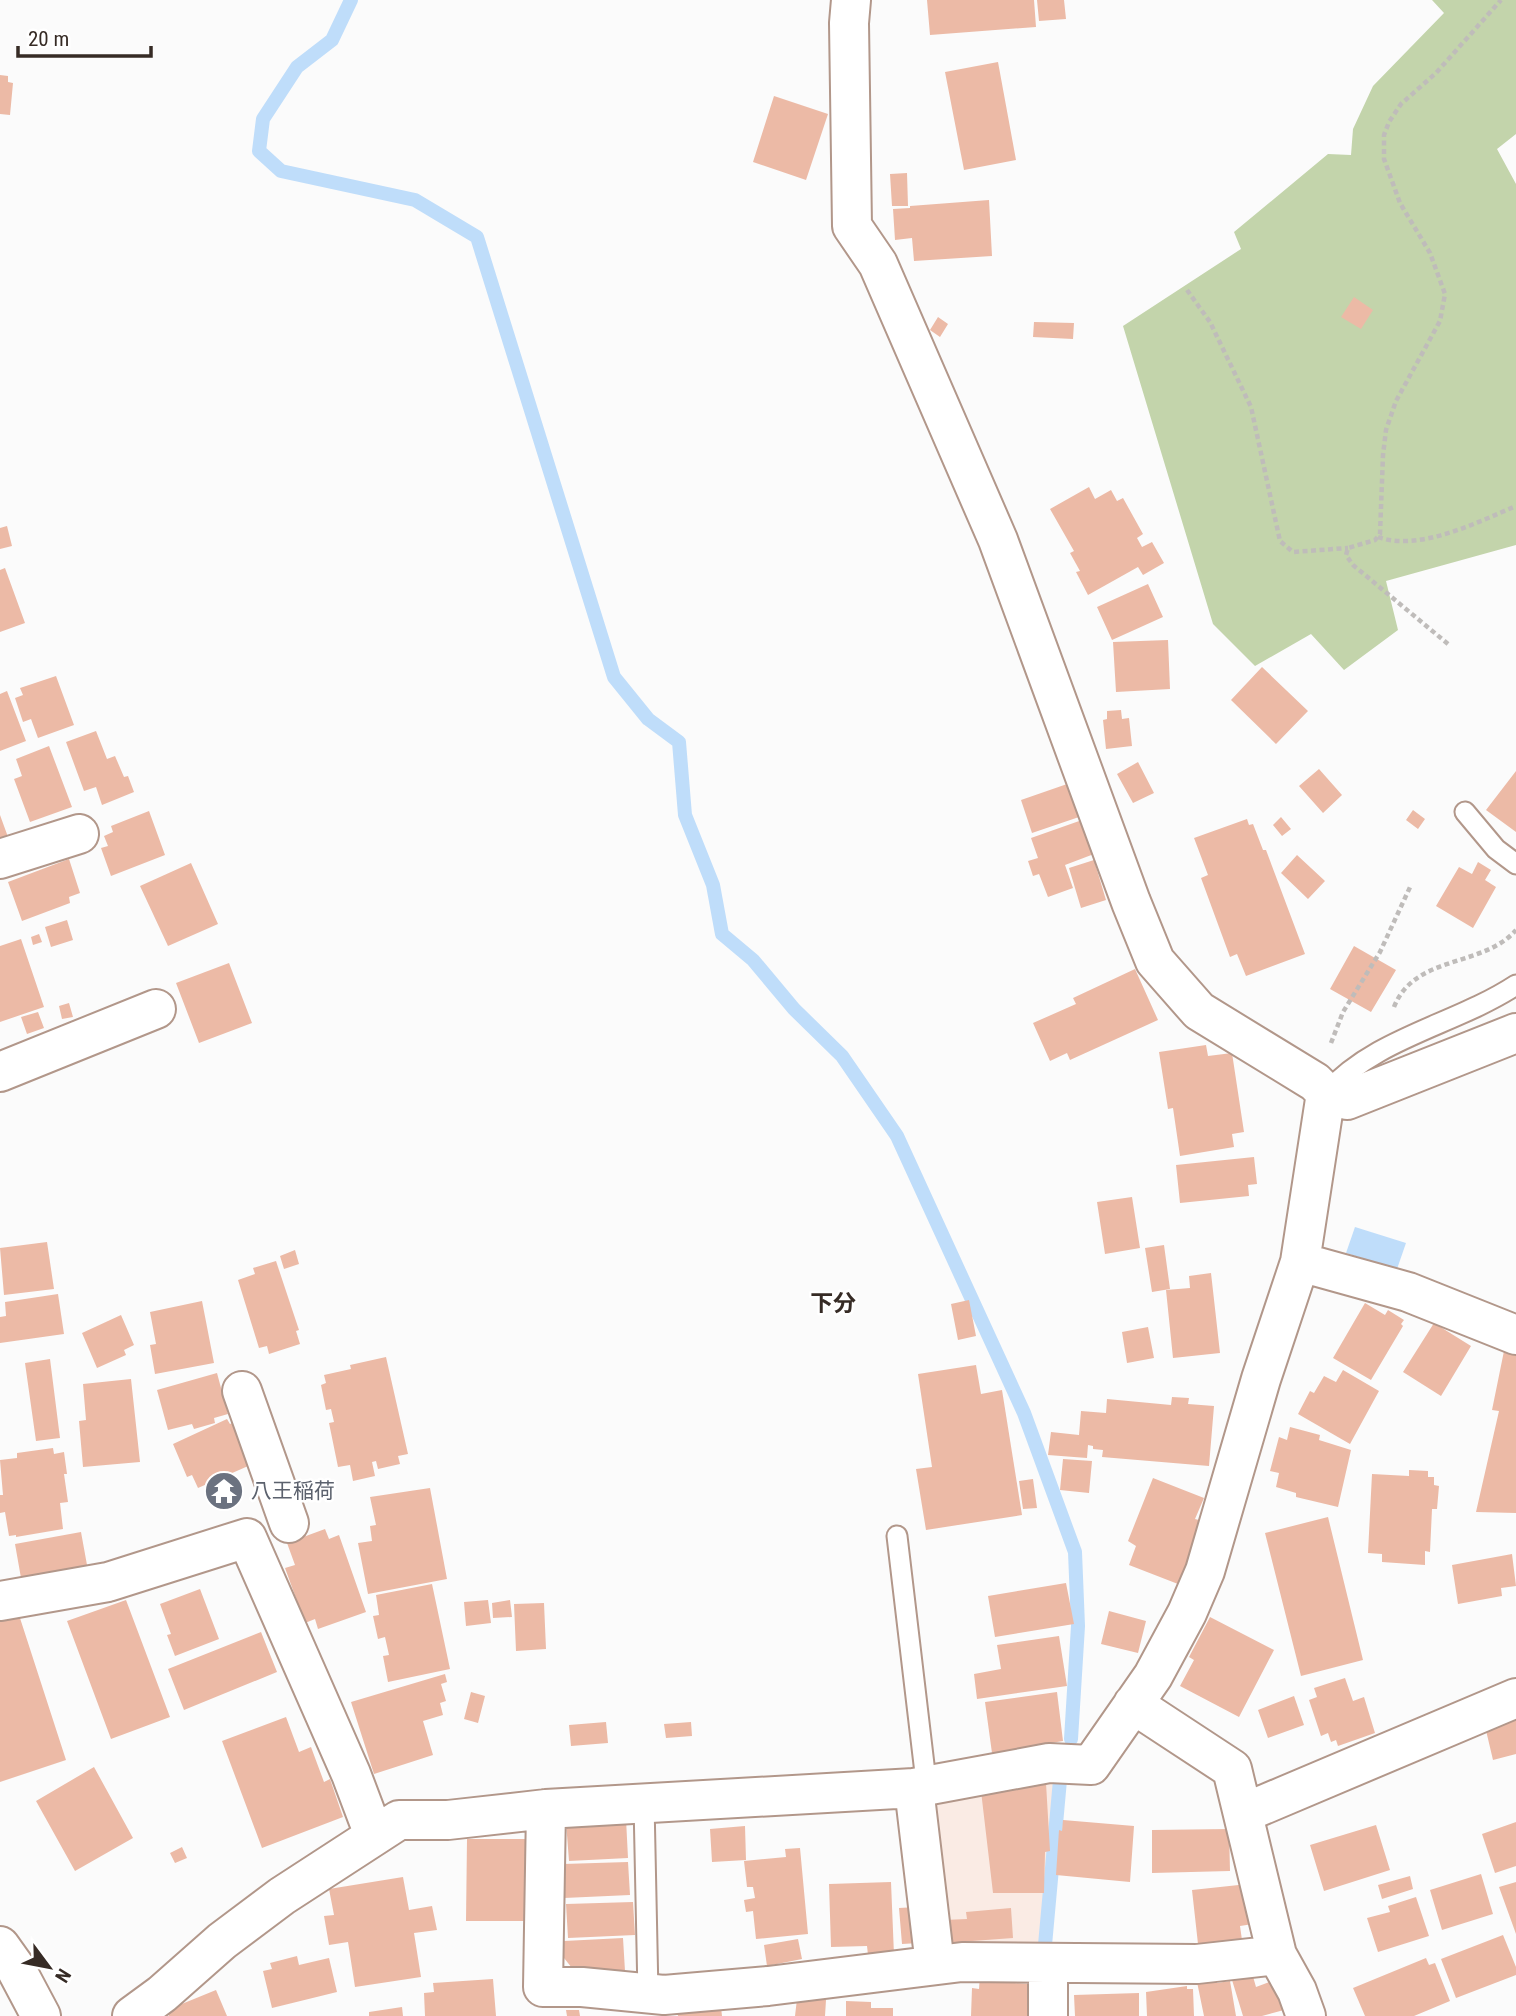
<svg xmlns="http://www.w3.org/2000/svg" width="1516" height="2016" viewBox="0 0 1516 2016" font-family="'Roboto Condensed','Noto Sans JP',sans-serif">
<rect width="100%" height="100%" fill="#fbfbfb"/>
<path fill="#faebe4" d="M1055,1779L1042,1948L942,1950L925,1796Z"/>
<path fill="#c3d4ab" d="M1432,0H1516V134L1497,149L1516,184V545L1386,581L1398,630L1344,670L1311,634L1255,666L1213,624L1123,326L1241,249L1234,232L1328,154L1351,155L1353,129L1373,86L1444,13Z"/>
<path fill="#bfddfa" d="M1355,1227L1406,1243L1397,1269L1346,1253Z"/>
<g fill="none" stroke-linecap="round" stroke-linejoin="round">
<path stroke="#bfddfa" stroke-width="14" d="M351,0L332,40L297,67L263,119L259,151L281,171L415,200L477,237L614,677L648,719L679,742L685,815L713,885L722,934L753,960L794,1009L842,1056L897,1136L1024,1413L1075,1552L1078,1626L1071,1739
M1045,1945L1060,1780"/>
</g>
<path fill="#ecbaa6" d="M927,0H1034L1036,27L930,35Z
M1037,0H1064L1066,19L1039,21Z
M998,62L1016,160L964,170L945,72Z
M0,75L8,76V82L13,83L10,115L0,114Z
M774,96L828,114L806,180L753,162Z
M907,173L908,206H892L890,174Z
M989,200L992,256L914,261L912,238L895,240L893,209L910,208V206Z
M1354,297L1373,310L1361,329L1341,317Z
M938,317L948,324L940,337L930,330Z
M1034,322L1074,323L1073,339L1033,337Z
M1089,487L1095,499L1111,490L1117,501L1123,498L1143,534L1137,538L1142,547L1152,542L1164,563L1143,575L1138,567L1088,595L1076,572L1080,571L1070,553L1074,551L1050,509Z
M7,526L12,546L0,549V528Z
M5,568L25,623L0,632V570Z
M1148,584L1163,617L1112,640L1097,607Z
M1168,640L1170,689L1116,692L1113,642Z
M1262,667L1308,711L1276,744L1231,700Z
M56,676L74,725L38,738L31,719L23,722L15,698L23,695L20,688Z
M7,691L26,741L0,751V694Z
M1121,710L1122,719L1129,718L1132,746L1106,749L1103,720L1107,719V711Z
M96,731L107,759L115,756L124,777L128,776L134,792L102,805L96,787L84,791L66,742Z
M49,746L72,807L30,822L14,779L22,776L16,759Z
M1138,762L1154,793L1133,803L1117,774Z
M1319,769L1342,795L1323,813L1299,786Z
M1516,771V832L1486,810Z
M1070,783L1082,816L1032,833L1021,800Z
M1413,810L1425,819L1418,829L1406,820Z
M149,811L165,855L111,876L101,848L108,846L104,836L113,832L111,826Z
M0,815L8,837L0,839Z
M1281,817L1291,829L1282,836L1273,825Z
M1247,819L1249,825L1253,824L1263,850H1266L1305,954L1246,976L1237,954L1230,957L1201,878L1208,875L1194,838Z
M1082,820L1094,854L1065,865L1073,888L1048,897L1039,874L1033,876L1028,861L1038,858L1031,838Z
M1297,855L1325,881L1308,899L1281,873Z
M69,859L80,893L69,897L70,903L22,921L8,882Z
M1094,860L1106,900L1081,908L1069,868Z
M1478,862L1491,870L1485,880L1496,887L1473,928L1436,906L1459,867L1472,874Z
M191,863L218,924L168,946L140,886Z
M67,920L73,940L51,947L45,927Z
M39,934L42,942L33,945L31,937Z
M21,939L44,1007L0,1022V946Z
M1354,946L1396,970L1371,1012L1330,989Z
M229,963L252,1023L199,1043L176,983Z
M1135,969L1158,1020L1070,1060L1067,1053L1050,1061L1033,1023L1076,1004L1073,998Z
M69,1003L73,1017L62,1019L59,1006Z
M38,1012L44,1028L27,1034L21,1017Z
M1206,1045L1208,1056L1232,1053L1244,1132L1232,1134L1234,1147L1180,1156L1173,1108L1168,1109L1159,1052Z
M1254,1157L1257,1184L1248,1185L1249,1196L1180,1203L1176,1165Z
M1132,1197L1140,1248L1105,1254L1097,1202Z
M47,1242L54,1289L4,1295L0,1248Z
M1164,1245L1170,1289L1152,1292L1145,1248Z
M295,1250L299,1264L284,1269L280,1256Z
M276,1261L299,1330L296,1331L300,1344L269,1354L267,1346L259,1348L238,1280L255,1274L253,1268Z
M1211,1273L1220,1353L1173,1358L1166,1290L1190,1288L1189,1276Z
M58,1294L64,1334L0,1343V1317L6,1316L5,1302Z
M969,1300L976,1336L958,1340L951,1304Z
M202,1301L214,1363L155,1374L150,1345L156,1344L150,1312Z
M1365,1303L1385,1315L1388,1310L1404,1320L1401,1324L1403,1326L1371,1380L1333,1358Z
M121,1315L134,1345L124,1350L126,1355L97,1368L82,1333Z
M1434,1323L1471,1346L1441,1396L1403,1372Z
M1148,1327L1154,1358L1127,1363L1122,1332Z
M1504,1351L1516,1355V1513L1476,1512L1499,1411L1492,1410Z
M386,1357L408,1454L398,1456L400,1464L378,1469L376,1461L372,1462L375,1476L353,1481L350,1465L338,1467L329,1423L334,1422L331,1409L326,1410L321,1385L326,1383L324,1375L351,1369L350,1365Z
M50,1359L60,1438L36,1441L25,1363Z
M976,1365L981,1394L1002,1390L1022,1515L926,1530L916,1469L932,1467L918,1374Z
M1343,1370L1379,1391L1350,1444L1298,1414L1310,1391L1314,1393L1324,1376L1336,1382Z
M217,1373L228,1414L214,1418L215,1423L194,1429L192,1424L168,1430L157,1390Z
M131,1379L140,1462L83,1467L79,1421L86,1420L83,1384Z
M1172,1397L1189,1398L1188,1404L1214,1406L1209,1466L1102,1457L1103,1450L1093,1449V1446L1088,1445L1087,1458L1048,1455L1051,1432L1079,1435L1081,1411L1106,1413L1107,1399L1171,1405Z
M227,1419L230,1424L237,1421L255,1463L198,1488L192,1475L187,1477L173,1444Z
M1290,1427L1320,1435L1319,1440L1351,1450L1338,1507L1296,1497V1493L1276,1487L1279,1473L1270,1471L1279,1437L1287,1440Z
M53,1448L54,1454L64,1452L67,1474H64L68,1502L60,1503L63,1529L16,1537V1535L9,1536L5,1512L0,1513V1495H3L0,1460L17,1458V1453Z
M1063,1459L1092,1461L1089,1493L1060,1490Z
M1409,1470L1428,1471V1477H1434V1485L1439,1486L1437,1509H1432L1430,1552L1425,1551V1565L1382,1562V1554L1368,1553L1372,1474L1409,1476Z
M1153,1478L1204,1498L1195,1519L1203,1521L1178,1584L1129,1565L1136,1546L1128,1541Z
M1033,1479L1037,1508L1023,1509L1019,1481Z
M227,1484L231,1493L221,1498L216,1488Z
M430,1488L447,1579L368,1594L358,1543L372,1541L370,1526L376,1525L370,1497Z
M1328,1517L1363,1660L1301,1676L1265,1533Z
M325,1529L329,1539L339,1535L366,1612L318,1629L315,1619L305,1623L285,1568L295,1565L287,1543Z
M81,1532L87,1565L21,1578L15,1544Z
M1512,1554L1516,1586L1501,1588L1502,1596L1458,1604L1452,1565Z
M1066,1583L1074,1624L995,1637L988,1596Z
M432,1584L450,1669L388,1682L383,1656L389,1655L385,1637L378,1639L373,1616L379,1615L376,1595Z
M200,1589L219,1639L175,1656L167,1635L171,1634L160,1604Z
M126,1600L170,1717L111,1739L67,1621Z
M488,1600L491,1623L466,1626L464,1602Z
M510,1600L512,1617L493,1618L492,1603Z
M544,1603L546,1649L516,1651L514,1604Z
M1109,1611L1146,1621L1138,1653L1101,1644Z
M19,1615L66,1760L0,1782V1621Z
M1210,1617L1274,1650L1239,1717L1180,1686L1194,1660L1189,1657Z
M261,1632L277,1672L184,1710L168,1669Z
M1059,1636L1067,1686L977,1699L974,1674L1001,1669L997,1645Z
M445,1674L447,1682L441,1684L446,1701L440,1703L443,1715L423,1721L433,1755L374,1774L351,1702Z
M1345,1678L1353,1701L1364,1697L1375,1733L1338,1746L1336,1740L1331,1742L1328,1733L1321,1736L1309,1700L1317,1697L1314,1688Z
M471,1692L485,1696L478,1723L464,1719Z
M1057,1692L1063,1741L992,1753L985,1702Z
M1294,1696L1304,1725L1268,1738L1258,1710Z
M1516,1714V1754L1493,1760L1484,1722Z
M286,1717L299,1752L311,1747L324,1782L330,1779L343,1817L262,1848L222,1741Z
M606,1722L608,1743L571,1746L569,1725Z
M691,1722L692,1736L666,1738L664,1724Z
M94,1767L133,1838L75,1871L36,1801Z
M1046,1783L1050,1851L1045,1852L1044,1893H993L981,1791Z
M626,1819L628,1858L569,1861L566,1822Z
M1063,1820L1134,1826L1130,1882L1056,1875L1059,1830L1062,1831Z
M1516,1822V1866L1495,1873L1482,1834Z
M1376,1825L1390,1870L1324,1891L1310,1845Z
M745,1826L746,1860L712,1862L710,1829Z
M1229,1829L1230,1871L1152,1873V1830Z
M467,1839H526V1921H466Z
M182,1847L187,1858L175,1863L170,1853Z
M800,1848L808,1934L756,1939L753,1911L746,1912L744,1900L755,1898L753,1887H747L744,1861L786,1857L785,1849Z
M628,1862L630,1895L564,1898L563,1864Z
M1481,1874L1493,1914L1442,1930L1430,1890Z
M1410,1876L1413,1889L1382,1899L1378,1885Z
M403,1877L409,1910L432,1906L437,1930L414,1933L421,1977L355,1987L348,1942L329,1945L324,1916L334,1915L329,1889Z
M891,1882L894,1955H868L867,1946L831,1947L829,1884Z
M1516,1882V1934L1499,1887Z
M1248,1884L1253,1924L1240,1926L1242,1940L1198,1944L1192,1890Z
M1416,1897L1429,1936L1378,1952L1367,1918L1390,1912L1388,1906Z
M633,1902L635,1935L568,1938L566,1904Z
M916,1907L919,1943L902,1944L899,1908Z
M1011,1908L1013,1938L945,1943L944,1920L967,1919L966,1912Z
M1503,1935L1516,1967V1975L1456,1998L1441,1959Z
M623,1938L625,1971L596,1973L572,1968L564,1958V1941Z
M798,1939L802,1959L767,1966L764,1945Z
M297,1956L299,1965L329,1958L337,1992L272,2008L263,1971L272,1969L270,1963Z
M1426,1958L1429,1965L1435,1963L1450,2001L1414,2016H1365L1353,1988Z
M1252,1973L1256,1987L1275,1980L1284,2010L1262,2016H1243L1232,1980Z
M980,1975L1014,1976V1983L1032,1984L1031,2016H971L972,1988L979,1989Z
M1215,1978L1217,1983L1230,1981L1236,2016H1204L1197,1982Z
M493,1979L496,2016H425L424,1993L434,1992L433,1983Z
M1187,1986V1989H1193L1194,2016H1147L1146,1992Z
M216,1990L227,2016H169L167,2010Z
M1139,1993V2016H1075L1074,1995Z
M797,1999L826,2000L825,2016H795Z
M846,2001L871,2002V2008H893V2016H846Z
M402,2007L403,2016H369V2012Z
M721,2007L722,2016H678L677,2011Z
M566,2010H579L580,2016H567Z"/>
<g fill="none" stroke-linecap="round" stroke-linejoin="round">
<g stroke="#b2978a" stroke-width="23">
<path id="service" d="M1465,812L1496,849L1516,864
M1326,1093C1376,1037 1455,1025 1516,985
M897,1536L925,1773L914,1788
M644,1803L648,1994"/>
</g>
<g stroke="#b2978a" stroke-width="42">
<path id="minor" d="M0,859L79,834
M0,1072L156,1009
M1326,1093L1347,1100L1516,1033
M1300,1262L1408,1292L1516,1335
M242,1391L289,1523
M0,1601L108,1582L247,1538L351,1774L374,1835
M1133,1704L1232,1769L1277,1955
M914,1788L935,1965
M546,1809L543,1987H582L664,1995L768,1986L962,1962L1197,1964L1277,1955L1297,1991L1306,2016
M1244,1813L1516,1698
M132,2016L162,1994L222,1941L282,1896L399,1820H448L546,1809L914,1788L1049,1763L1091,1765L1153,1676L1187,1613L1205,1571L1261,1379L1300,1262L1326,1093L1315,1082L1199,1011L1155,961L1131,902L998,540L878,264L852,226L849,23L851,0
M1048,2016V1964"/>
</g>
<g stroke="#b2978a" stroke-width="42">
<path id="primary" d="M0,1946L15,1967L41,2016"/>
</g>
<path stroke="#bfbcba" stroke-width="4.5" stroke-dasharray="5 3.5" stroke-linecap="butt" d="M1187,290L1210,322L1251,407L1280,541L1293,552L1348,548
M1378,537C1419,552 1478,522 1516,506
M1448,644L1353,565L1346,555L1348,548L1375,540L1380,534L1383,455L1386,430L1396,401L1440,321L1445,294L1430,253L1400,203L1384,159V135L1389,122L1401,104L1436,73L1501,0
M1394,1007C1415,954 1483,968 1516,930
M1331,1043L1343,1012L1380,952L1411,885"/>
<use href="#service" stroke="#fff" stroke-width="19"/>
<use href="#minor" stroke="#fff" stroke-width="38"/>
<use href="#primary" stroke="#fff" stroke-width="38"/>
</g>
<defs>
<g id="temple-disc" transform="scale(2.0125)"><circle r="9.5" fill="#6b7280" stroke="#fff"/><path d="M0-6L5-2H3V0L6.5 2.5H4V6H1.5V3h-3V6H-4V2.5H-6.5L-3 0V-2H-5Z" fill="#fff"/></g>
</defs>
<g fill-rule="evenodd">
<use href="#temple-disc" x="224" y="1491"/>
</g>
<g text-anchor="middle" dominant-baseline="central" stroke-width="5" stroke-linejoin="round" paint-order="stroke">
<g font-size="21" fill="#5b616d" stroke="#fff" text-anchor="start">
<text x="251" y="1491">八王稲荷</text>
</g>
<g font-size="23" font-weight="bold" fill="#362b25" stroke="#fff">
<text x="833" y="1303">下分</text>
</g>
</g>
<g transform="translate(49 1967) rotate(122)" stroke="#ffffff" stroke-width="5" paint-order="stroke">
<path d="M0-5L12 26L0 18L-12 26Z" fill="#362b25"/>
<text y="-10" font-size="19" font-weight="bold" text-anchor="middle" fill="#362b25">N</text>
</g>
<path d="M18 46v10h133v-10" fill="none" stroke="#362b25" stroke-width="3.5"/>
<text x="28" y="46" font-size="21" fill="#362b25" stroke="#ffffff" stroke-width="5" paint-order="stroke">20 m</text>
</svg>
